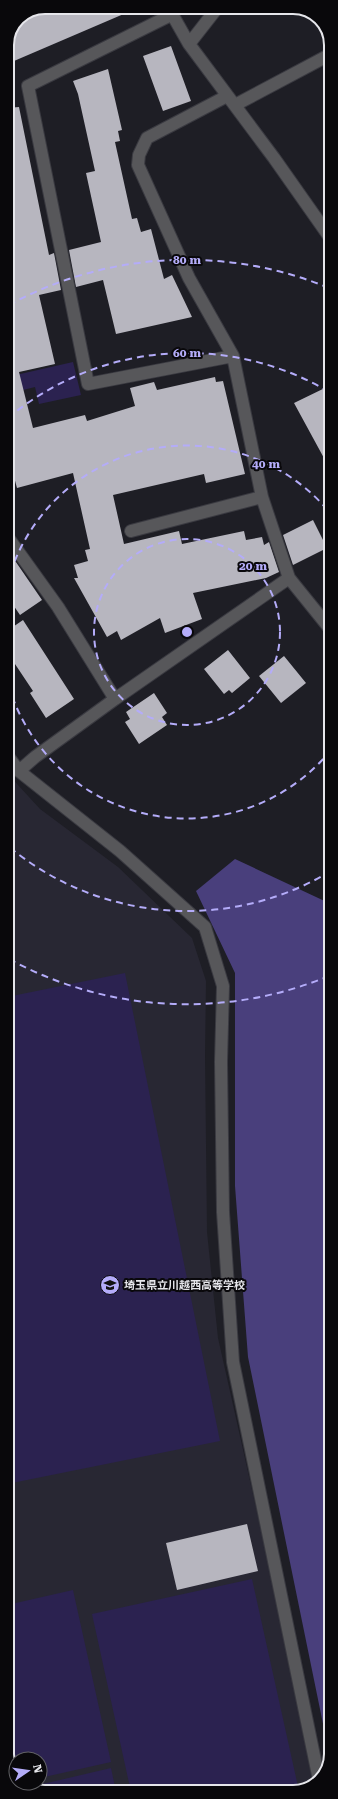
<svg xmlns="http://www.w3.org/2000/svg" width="338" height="1799" viewBox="0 0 338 1799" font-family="'Roboto Serif','Noto Sans JP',serif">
<rect width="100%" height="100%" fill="#1e1e25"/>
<path fill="#282733" d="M7,773L40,809L118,867L192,938L206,981L205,1056L207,1232L218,1338L267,1557L313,1783L298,1792H40L22,1783H40V1759H16V1776L7,1759Z"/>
<path fill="#2b2250" d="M73,362L81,395L39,404L35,387L7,394V377Z
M125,973L220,1441L7,1484V997Z
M252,1579L299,1791L131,1792L92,1614Z
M73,1590L111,1762L40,1778V1759H16V1776L7,1759V1605Z
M111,1768L116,1792H40L30,1787Z"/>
<path fill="#493f7c" d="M235,859L331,904L330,1758L248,1357L235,1186V973L196,891Z"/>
<path fill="#b7b6bf" d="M45,7H140L7,64V45L18,18Z
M171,46L191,101L163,111L143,56Z
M108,69L122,130L118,131L120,141L115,142L132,219L137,218L141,232L151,229L164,279L172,275L192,317L116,334L103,280L76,287L69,250L101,242L86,173L95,171L78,94L73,81Z
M19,107L49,255L54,253L61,290L39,295L55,364L19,372L33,428L85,415L87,421L135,406L130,388L154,382L157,390L215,377L216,382L223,381L245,474L206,483L204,474L113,495L124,544L179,531L182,544L244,531L246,540L262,537L264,545L269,542L279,572L266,578L193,593L202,619L165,633L160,618L121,640L117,631L107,637L74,578H78L74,565L88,561L85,550L90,549L73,473L17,488L14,477L7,479V364L12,363L7,340V108Z
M331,385V471L294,403Z
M313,520L327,548L293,565L283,535Z
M7,549L42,600L20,615L7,596Z
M23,620L74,699L46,718L30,693L33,691L7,652V631Z
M228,650L250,678L232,693L229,690L224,694L204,669Z
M284,656L306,683L281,703L259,676Z
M154,693L167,713L162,717L167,725L139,744L125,722L130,719L126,712Z
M247,1524L258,1571L177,1590L166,1543Z"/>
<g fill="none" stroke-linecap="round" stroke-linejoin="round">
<g stroke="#3a3a41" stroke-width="14">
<path id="minor" d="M168,7L189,44L274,158L331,239
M171,15L28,86L88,384L233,356L262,497L289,578L331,630
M189,44L218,7
M227,96L147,138L139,155L138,165L189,278L233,356
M235,105L331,54
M131,531L262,497
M7,536L58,607L115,699L289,578
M7,755L19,771L120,851L205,927L223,986L221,1062L223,1212L233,1362L319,1780
M19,771L35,757L115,699"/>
</g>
<use href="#minor" stroke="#57575a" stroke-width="12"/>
</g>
<g fill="none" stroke="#b4acf9" stroke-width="2" stroke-dasharray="7 5">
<circle cx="187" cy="632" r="93"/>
<path d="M331 750A186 186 0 0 1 7 680M7 584A186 186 0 0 1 331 514"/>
<path d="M331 871A279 279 0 0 1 8 846M8 418A279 279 0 0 1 331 393"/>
<path d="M329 976A372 372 0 0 1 9 959M9 305A372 372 0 0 1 329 288"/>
</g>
<defs>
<g id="school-disc" transform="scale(1)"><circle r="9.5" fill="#b4acf9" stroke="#09080b"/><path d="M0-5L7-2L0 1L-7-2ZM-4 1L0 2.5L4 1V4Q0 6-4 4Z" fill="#111"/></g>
</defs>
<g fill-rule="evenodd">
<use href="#school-disc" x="110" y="1285"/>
</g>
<g text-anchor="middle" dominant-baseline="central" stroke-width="4" stroke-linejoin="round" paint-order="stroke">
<g font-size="11" font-weight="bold" fill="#e6e6eb" stroke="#09080b" text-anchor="start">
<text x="124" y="1285">埼玉県立川越西高等学校</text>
</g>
</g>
<path d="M0 0H338V1799H0ZM45 14H293A31 31 0 0 1 324 45V1754A31 31 0 0 1 293 1785H45A31 31 0 0 1 14 1754V45A31 31 0 0 1 45 14Z" fill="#09080b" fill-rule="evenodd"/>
<path fill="none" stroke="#e6e6eb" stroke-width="2" d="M45 14H293A31 31 0 0 1 324 45V1754A31 31 0 0 1 293 1785H45A31 31 0 0 1 14 1754V45A31 31 0 0 1 45 14Z"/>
<circle cx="187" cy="632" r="6" fill="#b4acf9" stroke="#09080b" stroke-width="2"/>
<g font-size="12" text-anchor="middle" font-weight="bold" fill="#b4acf9" stroke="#09080b" stroke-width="4" stroke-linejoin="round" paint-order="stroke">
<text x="187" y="264">80 m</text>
<text x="187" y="357">60 m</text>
<text x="266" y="468">40 m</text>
<text x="253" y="570">20 m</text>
</g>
<g transform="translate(28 1771) rotate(77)"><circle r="19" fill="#09080b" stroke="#616165"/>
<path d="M0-3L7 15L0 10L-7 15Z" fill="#b4acf9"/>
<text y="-6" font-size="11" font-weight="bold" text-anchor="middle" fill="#e6e6eb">N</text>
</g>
</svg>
